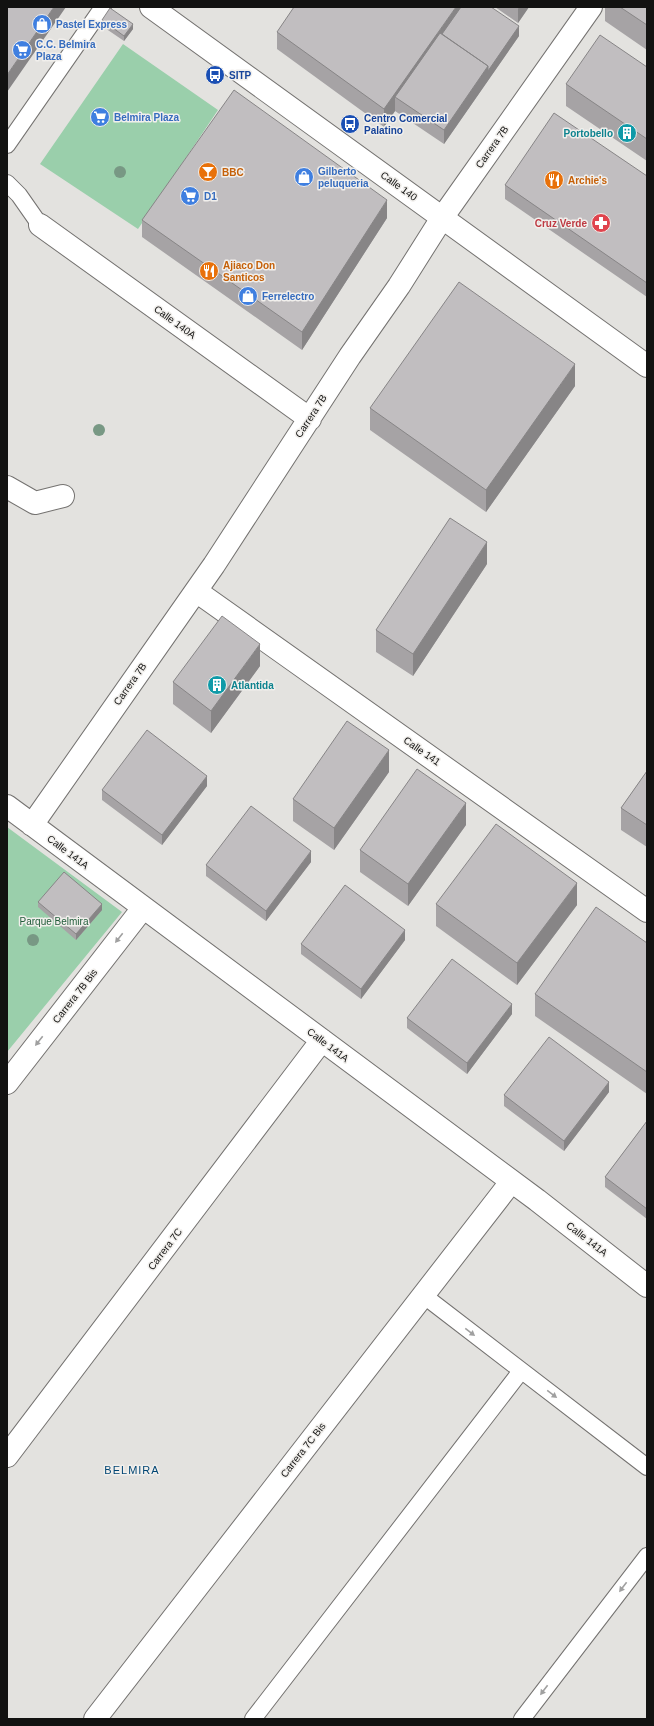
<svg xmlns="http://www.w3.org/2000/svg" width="654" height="1726" viewBox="0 0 654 1726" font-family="Arial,sans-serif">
<rect width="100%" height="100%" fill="#e3e2df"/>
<path fill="#9acfab" d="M123,44L218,110L138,229L40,164Z
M7,827L122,912L7,1052Z"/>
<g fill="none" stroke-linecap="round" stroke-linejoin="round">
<g stroke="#747270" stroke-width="18">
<path id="service" d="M7,145L103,7
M7,183L19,195L40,225
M423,1295L647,1467
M253,1719L521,1371
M522,1719L647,1556"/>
</g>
<g stroke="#747270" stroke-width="24">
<path id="minor" d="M40,225L310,419
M7,487L35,503L63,496
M196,591L647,911
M7,806L537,1200L647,1286
M32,825L214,565L350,356L399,286L442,218L591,7
M7,1083L143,908
M7,1456L322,1040
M95,1719L511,1182"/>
</g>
<g stroke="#747270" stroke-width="24">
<path id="tertiary" d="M151,7L647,366"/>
</g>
<use href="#service" stroke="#fff" stroke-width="16"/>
<use href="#minor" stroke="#fff" stroke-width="22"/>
<use href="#tertiary" stroke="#fff" stroke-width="22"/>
</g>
<g fill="#789884">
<circle cx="120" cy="172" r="6"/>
<circle cx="99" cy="430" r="6"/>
<circle cx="33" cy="940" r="6"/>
</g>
<path fill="#a6a3a5" d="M495,7H529L518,23Z
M605,7H647V50L605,21Z
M102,20L133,29L124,41L102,26Z
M277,32L519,36L444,144L395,111L384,127L277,49Z
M647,67V161L566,106V84Z
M647,176V297L505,199V185Z
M387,218L302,350L142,237V220Z
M575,386L486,512L370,430V408Z
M487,564L413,676L376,652V630Z
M260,666L211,733L173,704V682Z
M647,771V847L621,830V808Z
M389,772L334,850L293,821V799Z
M207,786L162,845L102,800V790Z
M466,825L408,906L360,872V850Z
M311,862L266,921L206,876V865Z
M38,902L102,910L76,940L38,907Z
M436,904L577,905L517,985L436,926Z
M405,940L361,999L301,954V944Z
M647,943V1094L535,1016V994Z
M512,1014L467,1074L407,1028V1018Z
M609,1092L564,1151L504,1106V1095Z
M647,1121V1219L605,1187V1177Z"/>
<path fill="#878586" d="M54,7H66L7,92V75Z
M456,7H468L395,97V111L384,127V109Z
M519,7H529L518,23V9Z
M133,24V29L124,41V36Z
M519,26V36L444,144V130L488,66Z
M387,200V218L302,350V332Z
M575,364V386L486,512V490Z
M487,542V564L413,676V654Z
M260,644V666L211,733V711Z
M389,750V772L334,850V828Z
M207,776V786L162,845V835Z
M466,803V825L408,906V884Z
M311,851V862L266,921V911Z
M577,883V905L517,985V963Z
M102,904V910L76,940V934Z
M405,930V940L361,999V989Z
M512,1004V1014L467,1074V1063Z
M609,1082V1092L564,1151V1141Z"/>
<path fill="#c1bec0" stroke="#878586" d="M7,7H54L7,75Z
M294,7H456L384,109L277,32Z
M461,7H491L519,26L488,71V66L442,34Z
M620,7H647V25Z
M110,8L133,24L124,36L102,20Z
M440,33L488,66L444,130L395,97Z
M600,35L647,67V139L566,84Z
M234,90L387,200L302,332L142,220Z
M554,113L647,176V283L505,185Z
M459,282L575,364L486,490L370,408Z
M450,518L487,542L413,654L376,630Z
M222,616L260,644L211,711L173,682Z
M347,721L389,750L334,828L293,799Z
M147,730L207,776L162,835L102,790Z
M417,769L466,803L408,884L360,850Z
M647,771V825L621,808Z
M251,806L311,851L266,911L206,865Z
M496,824L577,883L517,963L436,904Z
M64,872L102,904L76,934L38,902Z
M345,885L405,930L361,989L301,944Z
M596,907L647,943V1072L535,994Z
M452,959L512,1004L467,1063L407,1018Z
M549,1037L609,1082L564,1141L504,1095Z
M647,1121V1209L605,1177Z"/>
<defs><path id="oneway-solid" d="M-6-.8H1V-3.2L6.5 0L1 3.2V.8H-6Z"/></defs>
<g fill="#a0a0a0">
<use href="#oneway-solid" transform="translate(119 938) rotate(128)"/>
<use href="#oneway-solid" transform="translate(39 1041) rotate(128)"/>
<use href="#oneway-solid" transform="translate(470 1332) rotate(38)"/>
<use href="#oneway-solid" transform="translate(552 1394) rotate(37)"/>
<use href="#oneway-solid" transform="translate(623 1587) rotate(127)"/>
<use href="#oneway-solid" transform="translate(544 1690) rotate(127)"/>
</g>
<defs>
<g id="shop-disc" transform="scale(1)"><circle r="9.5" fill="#3f7fe0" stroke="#f1efec"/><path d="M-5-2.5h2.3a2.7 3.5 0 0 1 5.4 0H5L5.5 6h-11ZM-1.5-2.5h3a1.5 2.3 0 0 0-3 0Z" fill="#fff"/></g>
<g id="supermarket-disc" transform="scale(1)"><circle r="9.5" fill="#3f7fe0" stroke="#f1efec"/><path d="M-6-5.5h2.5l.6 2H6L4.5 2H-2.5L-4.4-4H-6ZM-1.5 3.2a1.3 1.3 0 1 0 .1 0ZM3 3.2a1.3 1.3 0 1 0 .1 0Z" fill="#fff"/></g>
<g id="bus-disc" transform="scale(1)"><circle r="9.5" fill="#1a4fb4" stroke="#f1efec"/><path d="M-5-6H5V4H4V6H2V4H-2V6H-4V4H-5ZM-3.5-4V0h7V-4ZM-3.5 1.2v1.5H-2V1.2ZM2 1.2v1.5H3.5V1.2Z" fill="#fff"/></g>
<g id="building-disc" transform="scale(1)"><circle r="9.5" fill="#0f9aa8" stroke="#f1efec"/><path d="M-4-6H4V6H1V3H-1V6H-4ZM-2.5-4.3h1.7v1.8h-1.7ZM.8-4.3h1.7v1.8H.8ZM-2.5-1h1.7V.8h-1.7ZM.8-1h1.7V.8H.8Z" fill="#fff"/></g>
<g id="bar-disc" transform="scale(1)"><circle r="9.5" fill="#e8710a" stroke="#f1efec"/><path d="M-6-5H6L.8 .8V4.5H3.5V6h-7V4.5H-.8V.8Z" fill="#fff"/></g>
<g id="restaurant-disc" transform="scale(1)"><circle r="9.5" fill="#e8710a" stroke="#f1efec"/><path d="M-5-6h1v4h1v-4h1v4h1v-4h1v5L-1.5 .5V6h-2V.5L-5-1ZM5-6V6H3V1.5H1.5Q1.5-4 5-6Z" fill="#fff"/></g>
<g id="pharmacy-disc" transform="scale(1)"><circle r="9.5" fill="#e0444e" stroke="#f1efec"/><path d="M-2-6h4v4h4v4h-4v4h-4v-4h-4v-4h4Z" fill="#fff"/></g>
</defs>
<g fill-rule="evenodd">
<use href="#shop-disc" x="42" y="24"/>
<use href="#supermarket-disc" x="22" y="50"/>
<use href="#bus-disc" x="215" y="75"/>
<use href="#supermarket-disc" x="100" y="117"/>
<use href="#bus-disc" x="350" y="124"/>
<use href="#building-disc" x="627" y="133"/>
<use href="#bar-disc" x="208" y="172"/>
<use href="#shop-disc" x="304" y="177"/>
<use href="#restaurant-disc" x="554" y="180"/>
<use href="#supermarket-disc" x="190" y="196"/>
<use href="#pharmacy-disc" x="601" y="223"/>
<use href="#restaurant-disc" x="209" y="271"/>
<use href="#shop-disc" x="248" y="296"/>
<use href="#building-disc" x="217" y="685"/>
</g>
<g text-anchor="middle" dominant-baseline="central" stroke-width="3" stroke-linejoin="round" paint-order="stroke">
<g font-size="10" font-weight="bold" fill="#366cbe" stroke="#f1efec" text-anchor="start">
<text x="56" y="24">Pastel Express</text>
<text x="36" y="44">C.C. Belmira<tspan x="36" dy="12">Plaza</tspan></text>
<text x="114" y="117">Belmira Plaza</text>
<text x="318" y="171">Gilberto<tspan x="318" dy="12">peluqueria</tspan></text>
<text x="204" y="196">D1</text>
<text x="262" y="296">Ferrelectro</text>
</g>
<g font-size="10" font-weight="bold" fill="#164399" stroke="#f1efec" text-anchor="start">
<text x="229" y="75">SITP</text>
<text x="364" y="118">Centro Comercial<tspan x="364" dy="12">Palatino</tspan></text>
</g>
<g font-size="10" font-weight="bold" fill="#0d838f" stroke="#f1efec" text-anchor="end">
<text x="613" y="133">Portobello</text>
<text x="231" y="685" text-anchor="start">Atlantida</text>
</g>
<g font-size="10" fill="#121211" stroke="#f1efec">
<text transform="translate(492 147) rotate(-55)">Carrera 7B</text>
<text transform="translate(399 186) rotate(36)">Calle 140</text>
<text transform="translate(175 322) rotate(36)">Calle 140A</text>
<text transform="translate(311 416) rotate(-57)">Carrera 7B</text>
<text transform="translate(130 684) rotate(-55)">Carrera 7B</text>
<text transform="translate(422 751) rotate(35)">Calle 141</text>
<text transform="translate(68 852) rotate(37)">Calle 141A</text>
<text transform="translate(75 996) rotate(-52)">Carrera 7B Bis</text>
<text transform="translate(328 1045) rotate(37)">Calle 141A</text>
<text transform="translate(587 1239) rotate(38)">Calle 141A</text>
<text transform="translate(165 1249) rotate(-53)">Carrera 7C</text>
<text transform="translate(303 1450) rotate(-52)">Carrera 7C Bis</text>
</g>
<g font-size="10" font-weight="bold" fill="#c56008" stroke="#f1efec" text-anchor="start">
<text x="222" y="172">BBC</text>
<text x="568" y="180">Archie's</text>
<text x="223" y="265">Ajiaco Don<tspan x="223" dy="12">Santicos</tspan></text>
</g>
<g font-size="10" font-weight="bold" fill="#be3a42" stroke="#f1efec" text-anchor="end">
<text x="587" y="223">Cruz Verde</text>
</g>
<g font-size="10" fill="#215c3a" stroke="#f1efec">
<text x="54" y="921">Parque Belmira</text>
</g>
<g font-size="11" letter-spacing="1" fill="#004573" stroke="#f1efec">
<text x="132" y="1470">BELMIRA</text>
</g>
</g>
<rect width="654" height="1726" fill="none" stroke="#121211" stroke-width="16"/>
</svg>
